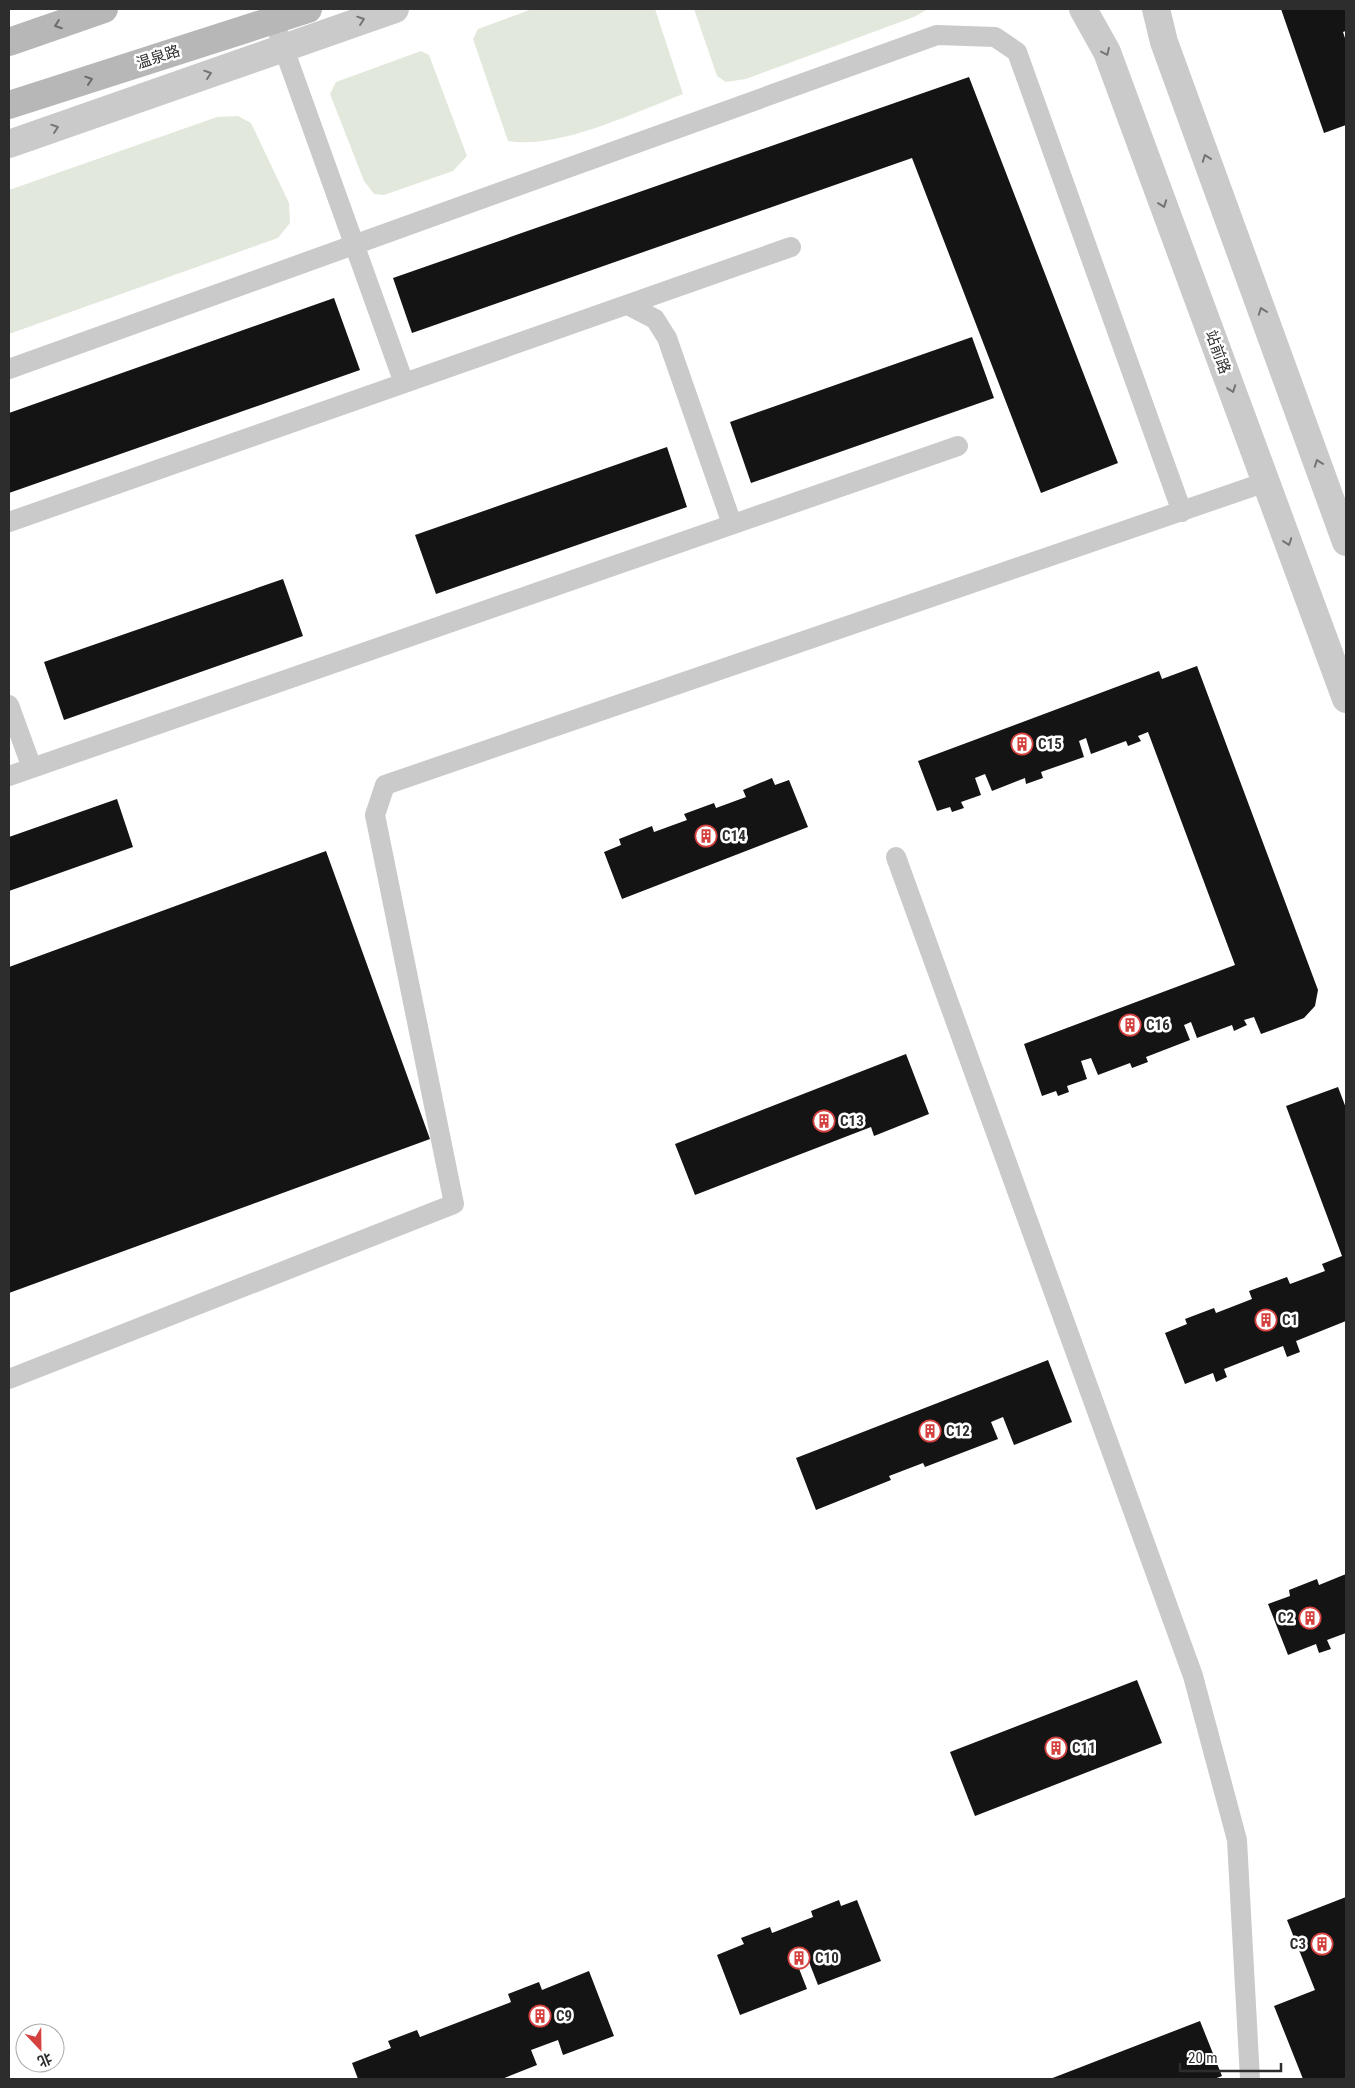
<svg xmlns="http://www.w3.org/2000/svg" width="1355" height="2088" viewBox="0 0 1355 2088" font-family="'Roboto Condensed','Noto Sans SC',sans-serif">
<rect width="100%" height="100%" fill="#fff"/>
<path fill="#e2e9dc" d="M532,9H655L683,94C636,112 557,150 508,141L473,39L478,29Z
M694,9H928L914,17L746,79L726,82L717,76Z
M421,51L429,55L467,156L453,171L384,195L374,194L364,181L330,94L336,82Z
M238,116L251,123L289,203L290,223L278,238L9,334V190L217,117Z"/>
<path fill="#141414" d="M1281,9H1346V31L1343,32L1346,41V125L1324,133Z
M969,77L1118,463L1041,493L912,158L412,333L393,278Z
M334,298L360,370L9,493V413Z
M972,337L994,398L751,483L730,422Z
M667,447L687,507L436,594L415,535Z
M283,579L303,636L64,720L44,662Z
M1197,666L1318,990L1315,1006L1304,1018L1261,1034L1254,1017L1244,1020L1247,1025L1234,1031L1232,1025L1197,1038L1191,1022L1184,1025L1190,1040L1146,1057L1148,1062L1132,1068L1130,1063L1098,1075L1091,1058L1081,1061L1087,1079L1067,1086L1069,1092L1058,1096L1056,1091L1042,1096L1024,1044L1235,965L1148,732L1138,736L1141,741L1128,746L1126,741L1091,754L1086,738L1079,741L1084,757L1041,772L1043,778L1026,784L1025,778L992,791L985,774L975,778L981,795L961,802L964,808L952,812L950,807L937,811L918,761L1159,671L1162,679Z
M772,778L775,785L789,780L808,827L622,899L604,852L621,845L619,839L652,826L654,832L687,820L684,814L714,803L716,808L746,797L743,790Z
M117,799L133,847L9,891V837Z
M326,851L430,1139L9,1293V967Z
M906,1054L929,1114L874,1136L871,1127L695,1195L675,1144Z
M1338,1087L1346,1108V1321L1296,1341L1300,1352L1287,1357L1283,1346L1224,1369L1227,1377L1216,1382L1213,1373L1185,1384L1165,1333L1187,1324L1185,1319L1214,1308L1216,1313L1252,1299L1249,1291L1287,1277L1290,1284L1325,1271L1322,1264L1342,1256L1286,1106Z
M1048,1360L1072,1422L1014,1445L1003,1417L991,1422L998,1439L925,1467L923,1463L889,1476L891,1480L816,1510L796,1458Z
M1346,1574V1633L1327,1640L1331,1649L1319,1653L1316,1644L1288,1655L1268,1604L1290,1596L1289,1590L1317,1579L1319,1585Z
M1137,1680L1162,1743L975,1816L950,1752Z
M1346,1897V2079H1303L1274,2006L1315,1990L1287,1920Z
M839,1900L841,1906L857,1900L881,1961L818,1985L809,1962L798,1966L807,1989L740,2015L717,1955L744,1944L741,1938L770,1927L772,1933L813,1917L811,1911Z
M589,1971L614,2036L563,2055L558,2040L531,2050L537,2065L502,2079H358L352,2063L391,2048L388,2041L417,2030L420,2037L511,2002L508,1994L539,1982L542,1990Z
M1200,2021L1222,2076L1214,2079H1050Z"/>
<g fill="none" stroke-linecap="round" stroke-linejoin="round">
<path stroke="#cacaca" stroke-width="20" d="M279,35L404,383
M628,305L655,319L667,338L732,524
M9,369L937,35L995,37L1017,52L1182,512
M9,522L791,247
M9,705L32,768
M9,776L958,446
M896,857L1193,1676L1237,1840L1250,2079
M9,1379L454,1204L375,815L385,785L1266,482"/>
<path stroke="#cacaca" stroke-width="28" d="M9,144L395,9"/>
<path stroke="#cacaca" stroke-width="28" d="M1083,9L1107,52L1346,699
M1156,9L1164,42L1346,542"/>
<path stroke="#b7b7b7" stroke-width="28" d="M9,42L104,9
M9,105L308,9"/>
</g>
<defs><path id="oneway-chevron" d="M-2-3.5L2.5 0L-2 3.5" fill="none" stroke-width="1.6" stroke-linecap="round" stroke-linejoin="round" transform="scale(1.25)"/></defs>
<g stroke="#747474">
<use href="#oneway-chevron" transform="translate(361 20) rotate(-19)"/>
<use href="#oneway-chevron" transform="translate(1106 52) rotate(65)"/>
<use href="#oneway-chevron" transform="translate(208 74) rotate(-19)"/>
<use href="#oneway-chevron" transform="translate(55 128) rotate(-19)"/>
<use href="#oneway-chevron" transform="translate(1206 158) rotate(-110)"/>
<use href="#oneway-chevron" transform="translate(1163 204) rotate(70)"/>
<use href="#oneway-chevron" transform="translate(1262 311) rotate(-110)"/>
<use href="#oneway-chevron" transform="translate(1232 389) rotate(70)"/>
<use href="#oneway-chevron" transform="translate(1318 463) rotate(-110)"/>
<use href="#oneway-chevron" transform="translate(1288 542) rotate(70)"/>
</g>
<g stroke="#6b6b6b">
<use href="#oneway-chevron" transform="translate(58 25) rotate(160)"/>
<use href="#oneway-chevron" transform="translate(89 80) rotate(-18)"/>
</g>
<defs>
<g id="building-ring" transform="scale(1.125)"><circle r="9.5" fill="#fff" stroke="#d4413f" stroke-width="1.5"/><path d="M-4-6H4V6H1V3H-1V6H-4ZM-2.5-4.3h1.7v1.8h-1.7ZM.8-4.3h1.7v1.8H.8ZM-2.5-1h1.7V.8h-1.7ZM.8-1h1.7V.8H.8Z" fill="#d4413f"/></g>
</defs>
<g fill-rule="evenodd">
<use href="#building-ring" x="1022" y="744"/>
<use href="#building-ring" x="706" y="836"/>
<use href="#building-ring" x="1130" y="1025"/>
<use href="#building-ring" x="824" y="1121"/>
<use href="#building-ring" x="1266" y="1320"/>
<use href="#building-ring" x="930" y="1431"/>
<use href="#building-ring" x="1310" y="1618"/>
<use href="#building-ring" x="1056" y="1748"/>
<use href="#building-ring" x="1322" y="1944"/>
<use href="#building-ring" x="799" y="1958"/>
<use href="#building-ring" x="540" y="2016"/>
</g>
<g text-anchor="middle" dominant-baseline="central" stroke-width="5" stroke-linejoin="round" paint-order="stroke">
<g font-size="15" fill="#2d2d2d" stroke="#fff">
<text transform="translate(158 57) rotate(-18)">温泉路</text>
<text transform="translate(1218 352) rotate(70)">站前路</text>
</g>
<g font-size="15" font-weight="bold" fill="#2d2d2d" stroke="#fff" text-anchor="start">
<text x="1038" y="744">C15</text>
<text x="722" y="836">C14</text>
<text x="1146" y="1025">C16</text>
<text x="840" y="1121">C13</text>
<text x="1282" y="1320">C1</text>
<text x="946" y="1431">C12</text>
<text x="1294" y="1618" text-anchor="end">C2</text>
<text x="1072" y="1748">C11</text>
<text x="1306" y="1944" text-anchor="end">C3</text>
<text x="815" y="1958">C10</text>
<text x="556" y="2016">C9</text>
</g>
</g>
<rect width="1355" height="2088" fill="none" stroke="#2d2d2d" stroke-width="20"/>
<g transform="translate(40 2048) rotate(158)"><circle r="24" fill="#ffffff" stroke="#ababab"/>
<path d="M0-4L9 19L0 12L-9 19Z" fill="#d4413f"/>
<text y="-8" font-size="14" font-weight="bold" text-anchor="middle" fill="#2d2d2d">北</text>
</g>
<path d="M1180 2063v8h101v-8" fill="none" stroke="#2d2d2d" stroke-width="2.5"/>
<text x="1188" y="2063" font-size="15" fill="#2d2d2d" stroke="#ffffff" stroke-width="4" paint-order="stroke">20 m</text>
</svg>
